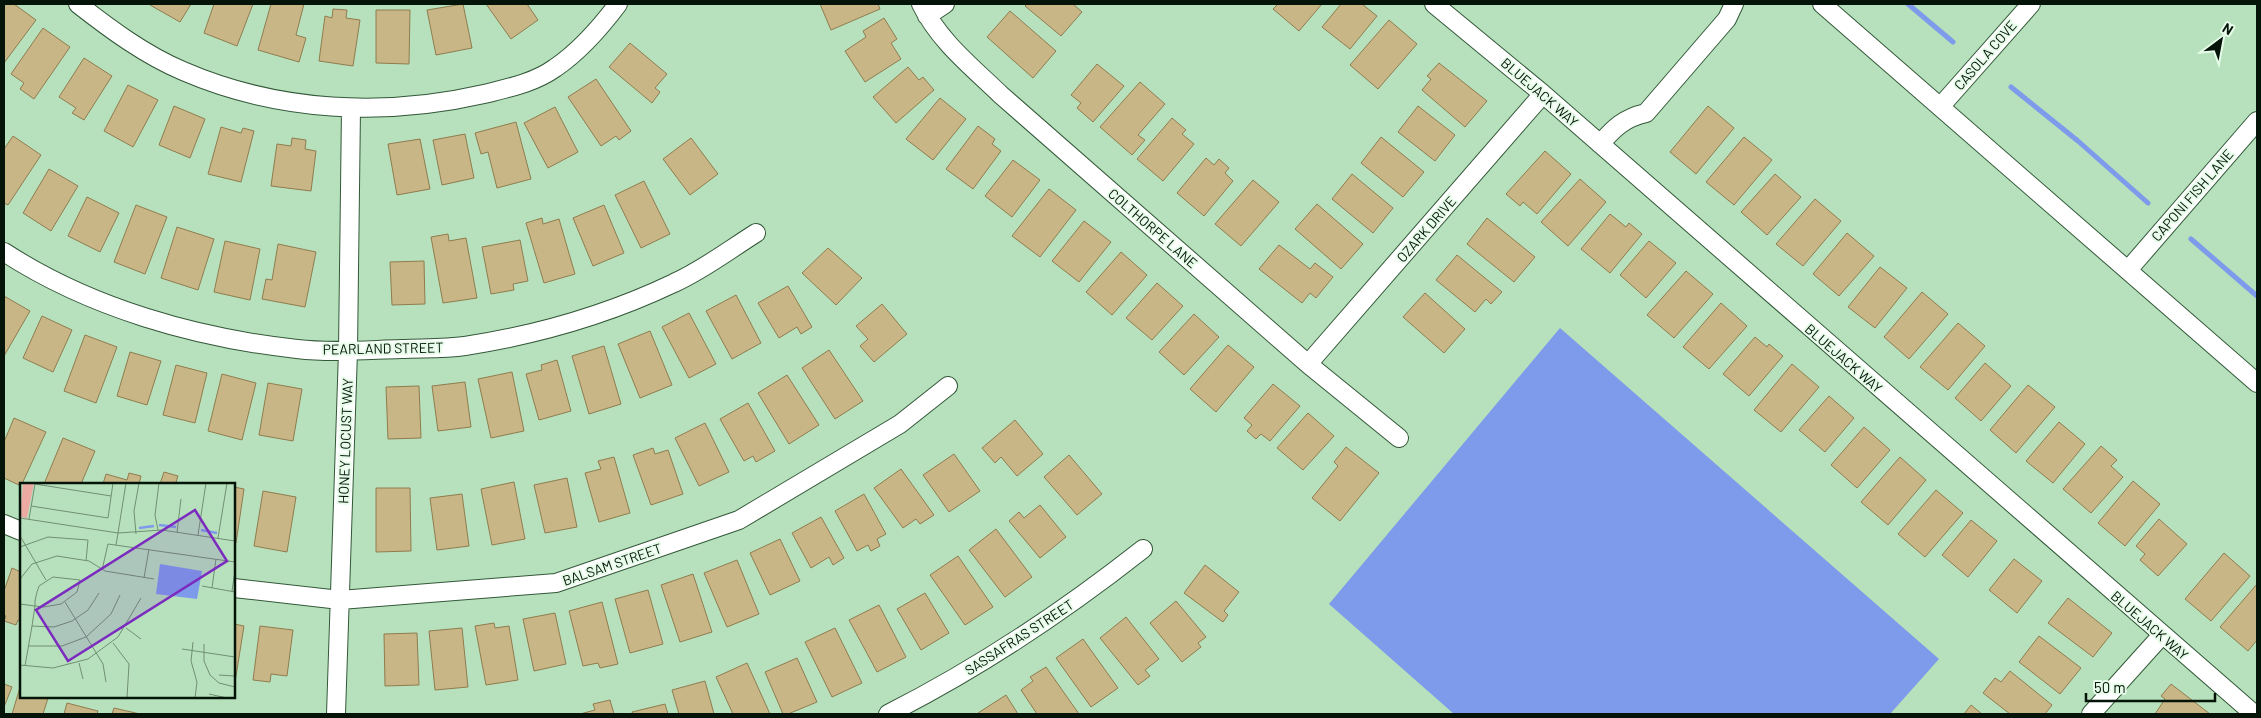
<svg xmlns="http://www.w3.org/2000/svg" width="2261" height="718" viewBox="0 0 2261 718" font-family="Barlow,sans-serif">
<rect width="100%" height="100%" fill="#b7e1bc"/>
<path fill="#7e9aea" d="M1560,328L1939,659L1890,714H1454L1329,604Z"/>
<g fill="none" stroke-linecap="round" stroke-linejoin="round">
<path stroke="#7e9aea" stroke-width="5" d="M1908,4L1953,42
M2011,87L2078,141L2148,203
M2191,239L2257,296"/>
</g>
<path fill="#c9b686" stroke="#8f7c4f" d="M4,4H14L36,20L4,63Z
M151,4H191L180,22L150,5Z
M214,4H253L237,46L204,33Z
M271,4H304L296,35L306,38L299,62L258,50Z
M463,4L472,48L436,55L427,10Z
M486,4H527L538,20L511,39Z
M820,4H878L880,9L831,30Z
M1027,4H1073L1082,12L1061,36L1025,6Z
M1278,4H1322L1299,31L1273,9Z
M1341,4H1362L1377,16L1350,49L1322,27Z
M333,9L347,10L346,18L360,20L353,66L319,61L325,16L332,18Z
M376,10H410L409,64L376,63Z
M1010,11L1056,51L1033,78L987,37Z
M884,18L897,39L891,43L901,59L865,82L845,51L866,37L863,31Z
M1389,20L1417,44L1378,89L1350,65Z
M43,28L70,47L34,99L20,89L24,83L11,74Z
M630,43L667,74L655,88L660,92L652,103L609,67Z
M84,58L112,76L84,120L72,113L76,108L59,97Z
M1439,63L1487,101L1465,127L1422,90L1431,79L1427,76Z
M1097,64L1124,86L1093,122L1077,108L1081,103L1071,95Z
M908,67L919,80L923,77L934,90L896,123L873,97Z
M596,79L631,131L619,140L616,136L601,146L568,97Z
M1140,82L1165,104L1138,135L1145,140L1132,155L1100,127Z
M128,85L158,100L133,147L104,131Z
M940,98L966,119L933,160L906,139Z
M174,106L205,119L190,158L159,145Z
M1418,106L1455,135L1435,161L1398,132Z
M1708,106L1734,128L1696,174L1670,152Z
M555,107L578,152L548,168L524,123Z
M1172,118L1186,130L1182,134L1194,144L1163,181L1137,159Z
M516,122L531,179L497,188L488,152L481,154L475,133Z
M978,126L995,139L992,144L1001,151L973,189L946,169Z
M221,127L241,133L243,128L254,131L241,182L208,174Z
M465,134L474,178L442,185L433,140Z
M13,136L41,155L8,205L4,203V149Z
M1381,137L1424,172L1403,197L1361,163Z
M1744,137L1772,160L1734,205L1706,182Z
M292,138L306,140L305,149L316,151L311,191L271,186L277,144L291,146Z
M691,138L718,174L690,195L663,159Z
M420,139L430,189L397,195L388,144Z
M1545,151L1571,174L1537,214L1523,202L1520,206L1506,194Z
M1206,158L1214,165L1219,159L1229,168L1225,173L1233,181L1204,216L1177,193Z
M1013,160L1040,180L1012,217L985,196Z
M49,169L78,186L51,231L23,213Z
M1352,174L1393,208L1373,233L1332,199Z
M1775,174L1801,197L1767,235L1741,212Z
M1580,179L1606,202L1568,246L1541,222Z
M1253,180L1279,202L1241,246L1215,224Z
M644,181L670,234L641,248L615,195Z
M1049,189L1076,210L1040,257L1012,236Z
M87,197L119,213L100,252L68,236Z
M1815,199L1841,221L1803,266L1776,244Z
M1317,204L1363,244L1341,269L1295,229Z
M136,205L167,217L145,274L114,262Z
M604,205L624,253L593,266L573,218Z
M1610,214L1626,227L1629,223L1642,234L1610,273L1581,249Z
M542,218L543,224L559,219L575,274L544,283L526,223Z
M1487,218L1535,257L1514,282L1467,244Z
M1084,221L1111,242L1079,282L1052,261Z
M177,227L214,239L198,290L161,278Z
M1847,233L1874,256L1839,296L1813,274Z
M448,234L449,241L466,238L477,298L443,303L431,237Z
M520,240L528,281L513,284L514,290L491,294L482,247Z
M225,241L260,249L250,300L214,292Z
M1649,241L1676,263L1646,298L1620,275Z
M278,244L316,252L305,307L262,299L266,279L272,280Z
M1279,245L1310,269L1315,263L1333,277L1316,298L1310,293L1302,303L1259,269Z
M828,248L862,278L836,305L802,273Z
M1121,252L1147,275L1112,315L1086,292Z
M1457,255L1502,292L1491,304L1486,299L1475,312L1436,280Z
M424,261L425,304L392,305L390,262Z
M1880,267L1907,288L1875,328L1848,307Z
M1686,271L1713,294L1674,338L1647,315Z
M1157,283L1183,306L1152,340L1126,318Z
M788,286L812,327L801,334L797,327L779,338L758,303Z
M1922,292L1948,314L1909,359L1884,337Z
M1425,293L1465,329L1444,353L1403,317Z
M736,295L761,343L732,359L706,311Z
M4,296L30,311L4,356Z
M1721,303L1747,326L1709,369L1683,347Z
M882,304L907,334L874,362L860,346L868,339L856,326Z
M689,313L716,364L689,378L662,327Z
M1194,314L1219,337L1184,375L1159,352Z
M42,316L72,330L53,372L23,358Z
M1958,323L1985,346L1948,390L1920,367Z
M650,331L672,385L640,398L618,344Z
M85,335L117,347L96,403L64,391Z
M1755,337L1767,347L1769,344L1783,356L1749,396L1723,374Z
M1228,345L1254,367L1216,412L1190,389Z
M604,346L621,404L589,414L572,356Z
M829,350L863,401L835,419L802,368Z
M130,352L161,361L147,405L117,396Z
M557,360L571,411L539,420L526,374L542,370L541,365Z
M1985,363L2011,386L1981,421L1955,398Z
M1792,364L1819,387L1781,432L1754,410Z
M176,365L207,373L195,423L163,415Z
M512,372L524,431L491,438L478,379Z
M222,374L256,383L242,440L208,431Z
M787,375L819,425L789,444L758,393Z
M465,382L471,427L438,431L432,386Z
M268,383L302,389L293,441L259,435Z
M1273,384L1300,406L1270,441L1261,434L1256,439L1247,431L1252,425L1244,418Z
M2028,385L2055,407L2016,453L1990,430Z
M419,386L421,438L388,439L386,387Z
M1829,396L1854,418L1825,452L1799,430Z
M748,403L775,451L756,462L753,456L744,461L720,419Z
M1308,413L1334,436L1303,470L1277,448Z
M14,418L46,432L21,486L4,478V442Z
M1015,420L1043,454L1017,476L1001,457L995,463L982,448Z
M2059,422L2085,444L2053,483L2026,461Z
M705,423L729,472L699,486L675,438Z
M1864,427L1890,450L1857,488L1831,465Z
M63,438L95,451L81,484H44Z
M2101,446L2117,460L2111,466L2123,477L2091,513L2063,489Z
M1346,447L1379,473L1340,521L1312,498L1338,466L1334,462Z
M653,448L655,454L668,450L683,494L651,505L633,455Z
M954,454L980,491L949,512L923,475Z
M1069,455L1102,494L1077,515L1044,477Z
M614,457L630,513L599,522L585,473L601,469L598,461Z
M1900,457L1926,480L1888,525L1861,502Z
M901,469L934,515L920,524L916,519L903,528L874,488Z
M164,472L178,476L176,482L183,484H160Z
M129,473L141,476L139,484H103L106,474L127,480Z
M567,478L577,527L545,533L534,485Z
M2133,481L2160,504L2125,546L2098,523Z
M514,482L525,539L492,545L481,489Z
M234,487L244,489L236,543H234Z
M376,488H410L411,551L376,552Z
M1936,490L1963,513L1925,557L1898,534Z
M263,491L296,497L287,552L254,546Z
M462,494L469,546L437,550L430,498Z
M864,494L886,534L877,539L880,546L871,551L868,545L857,551L835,511Z
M1040,505L1066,537L1040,558L1009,521L1019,512L1024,518Z
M821,517L844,558L833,565L829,557L811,568L792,533Z
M2159,519L2187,544L2158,576L2140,560L2145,554L2136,546Z
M1971,520L1997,541L1968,577L1942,555Z
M996,529L1032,577L1005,597L969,550Z
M780,539L800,581L770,595L750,553Z
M2224,553L2250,576L2211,621L2185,599Z
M958,556L993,607L965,625L930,575Z
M2014,559L2042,581L2017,613L1989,590Z
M737,560L759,614L727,627L704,573Z
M1205,565L1239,592L1224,611L1228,615L1223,622L1184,593Z
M12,568L21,572V621L18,620L16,625L4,621L6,616L4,615V591Z
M693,574L712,632L680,642L661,585Z
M2257,584V640L2248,651L2220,627Z
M648,590L663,644L630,653L615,599Z
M925,593L949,633L921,650L897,609Z
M2068,598L2112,633L2093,657L2048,623Z
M1176,601L1206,637L1198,643L1201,647L1182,662L1150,623Z
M602,602L618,664L600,668L598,663L583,666L569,611Z
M879,605L906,657L877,672L849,620Z
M555,613L566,664L534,671L523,619Z
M1126,617L1159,659L1145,670L1150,676L1138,685L1100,638Z
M494,623L495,628L509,626L518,680L486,685L475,626Z
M234,624L244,626L235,682H234Z
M260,626L293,630L287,676L271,674L270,682L253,680Z
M462,628L468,687L435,690L429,631Z
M835,628L862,683L832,697L805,642Z
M417,633L419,685L385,686L384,634Z
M2039,636L2081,668L2060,694L2019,662Z
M1083,639L1118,688L1091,707L1056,658Z
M797,658L817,702L788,714H783L765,672Z
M747,663L770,714H733L716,677Z
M1046,667L1079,714H1037L1021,690L1033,681L1030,677Z
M2010,671L2052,705L2045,714H2010L1983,693L1995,678L2001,682Z
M705,681L714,714H679L672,690Z
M4,684L12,687L4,707Z
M21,684V697L48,698L43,714H12Z
M2171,684L2210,714H2155L2165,699L2161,696Z
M1006,695L1018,714H979L978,713Z
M610,700L614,714H580L595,710L593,704Z
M67,703L98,711L97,714H64Z
M665,704L668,714H633L632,712Z
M1971,705L1982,714H1964Z
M114,708L140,714H112Z"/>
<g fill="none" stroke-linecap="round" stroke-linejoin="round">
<g stroke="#335839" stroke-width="20">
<path id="minor" d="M78,4C110,29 145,55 183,71C278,112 384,117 484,94C508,88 534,83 555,68C580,51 600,28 618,4
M921,4C939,41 972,67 1001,95L1308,364L1399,438
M1434,4L1543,94L2254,714
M1822,4L2257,383
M927,16L945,4
M1940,107L2031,4
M1600,144C1614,128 1624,118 1646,113L1727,19L1734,4
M4,252C90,308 196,338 297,349C331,353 366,350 401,349C422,348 444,349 465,346C536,335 609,314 674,283C703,270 729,250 756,233
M2128,270L2257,121
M1308,364L1543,94
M4,524L21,531
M234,588L340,600L556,583L739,520L900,424L948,386
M336,714L348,351L351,108
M888,714C979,668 1063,612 1143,549
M2091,714L2162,635"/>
</g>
<use href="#minor" stroke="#fff" stroke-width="18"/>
</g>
<g text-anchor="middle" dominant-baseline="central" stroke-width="4" stroke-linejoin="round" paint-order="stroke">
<g font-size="14" fill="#051408" stroke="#e6fce9">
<text transform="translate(1985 55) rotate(-49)">CASOLA COVE</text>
<text transform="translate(1540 92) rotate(41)">BLUEJACK WAY</text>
<text transform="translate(2192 195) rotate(-49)">CAPONI FISH LANE</text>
<text transform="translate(1153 228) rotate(41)">COLTHORPE LANE</text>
<text transform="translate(1426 229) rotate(-49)">OZARK DRIVE</text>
<text transform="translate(383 348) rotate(-1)">PEARLAND STREET</text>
<text transform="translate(1844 358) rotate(41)">BLUEJACK WAY</text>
<text transform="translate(345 441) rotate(-88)">HONEY LOCUST WAY</text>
<text transform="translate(612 564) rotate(-19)">BALSAM STREET</text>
<text transform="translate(2150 625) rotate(41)">BLUEJACK WAY</text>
<text transform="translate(1019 637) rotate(-33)">SASSAFRAS STREET</text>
</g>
</g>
<g transform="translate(20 483)">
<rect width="215" height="215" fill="#b7e1bc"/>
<path d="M3,0H14L7,35L0,34Z" fill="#ebaba2"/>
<path d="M140,81L182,88L177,116L136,111Z" fill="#7e9aea"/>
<path fill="none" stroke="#7e9aea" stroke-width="2.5" d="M139,42L156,44M119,45L134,43M181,47L197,50"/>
<path fill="none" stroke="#708f74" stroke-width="1" d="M15,1L91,13M11,23L88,35L93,0M0,35L98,50L106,0M9,36L15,1M138,47L135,32L139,0M157,49L161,16M116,51L114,28L119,0M178,52L186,0M0,53L26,97M198,55L207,0M96,62L98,50L142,47L215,58M0,64L28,54L68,57L66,78M82,87L88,61L215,79M124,95L129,66M0,96L12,81L37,73L69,78L85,88L134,96M182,103L215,109M192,105L196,76M212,108L215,88M45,119L83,181L86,199M0,121L15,123L24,124L41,121L57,109L60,97L33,94L19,103L17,109L15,118V123L12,143L5,183M12,143L34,144L52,138L68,127L79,110M106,145L121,156M173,159L171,178L177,199L175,215M93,160L109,181L107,215M184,161V178L190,192L199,200L215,204M9,163H42L66,154L91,131L100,112M162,166L215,174M59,180L63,196M0,182L33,185L68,176L98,154L121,115M199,192L215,193M189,211L207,215"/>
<path fill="#7b2cbf" fill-opacity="0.15" stroke="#7b2cbf" stroke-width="2.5" d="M175,27L207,78L48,178L16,127Z"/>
<rect width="215" height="215" fill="none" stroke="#051408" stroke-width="2.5"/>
</g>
<rect width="2261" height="718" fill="none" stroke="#051408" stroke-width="10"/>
<g transform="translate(2221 40) rotate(32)" stroke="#e6fce9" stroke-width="4" paint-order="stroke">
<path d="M0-4L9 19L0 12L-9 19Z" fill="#051408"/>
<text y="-8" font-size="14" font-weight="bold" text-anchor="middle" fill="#051408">N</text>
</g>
<path d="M2086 693v8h129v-8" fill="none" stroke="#051408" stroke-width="2.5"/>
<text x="2094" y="693" font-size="15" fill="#051408" stroke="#e6fce9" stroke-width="4" paint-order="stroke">50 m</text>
</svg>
